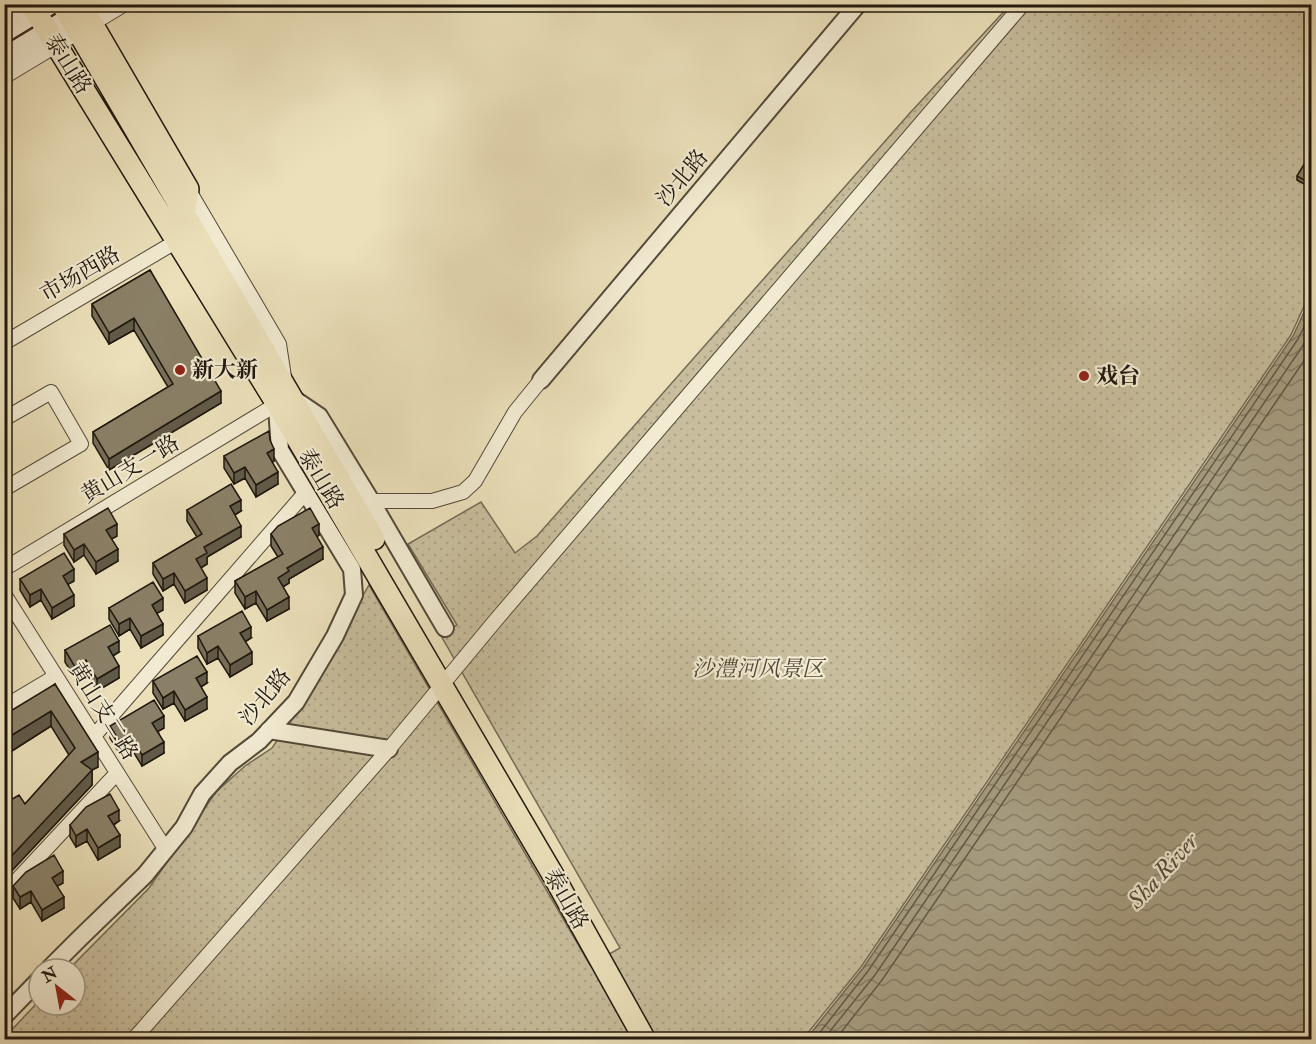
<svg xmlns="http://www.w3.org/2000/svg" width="1316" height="1044" viewBox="0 0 1316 1044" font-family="'IM FELL Double Pica','Noto Serif SC',serif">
<defs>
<pattern id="park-dots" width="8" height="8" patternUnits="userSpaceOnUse" patternTransform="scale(1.5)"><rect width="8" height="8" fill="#c8be9d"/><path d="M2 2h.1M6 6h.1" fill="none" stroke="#aca386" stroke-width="1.8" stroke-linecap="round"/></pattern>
<pattern id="water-waves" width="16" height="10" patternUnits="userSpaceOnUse" patternTransform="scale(1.5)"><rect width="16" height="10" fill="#a69c80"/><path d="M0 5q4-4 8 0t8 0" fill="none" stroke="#877e67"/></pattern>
</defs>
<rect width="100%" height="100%" fill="#ebe0ba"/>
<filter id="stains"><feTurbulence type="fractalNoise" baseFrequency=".00333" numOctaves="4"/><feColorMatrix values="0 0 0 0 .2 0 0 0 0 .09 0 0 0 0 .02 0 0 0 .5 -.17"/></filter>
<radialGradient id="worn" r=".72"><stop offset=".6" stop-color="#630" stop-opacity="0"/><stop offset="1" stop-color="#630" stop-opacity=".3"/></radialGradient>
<path fill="url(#park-dots)" stroke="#746b56" stroke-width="1.5" d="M1010,5H1311V291L1291,335L861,967L803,1039L5,1040L4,1038L39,1001V1005H75V969H69L149,888L216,792L245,766L272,748L300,706L369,585L590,965L620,948L440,634L457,625L408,544L481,502L515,553L537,536L909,114Z"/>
<path fill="url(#water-waves)" stroke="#706752" stroke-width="1.5" d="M1311,297V1039H806L863,968L1293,336Z"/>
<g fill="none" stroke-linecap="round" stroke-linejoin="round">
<path stroke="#635a47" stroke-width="1.5" d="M814,1040L868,971L1298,339L1312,311
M823,1040L875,975L1304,344L1312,328
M835,1040L882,980L1312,349"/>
<g stroke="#534a39" stroke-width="16">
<path id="minor" d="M4,13L19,4
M4,77L125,4
M188,189L279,344L284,377
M4,343L177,241
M4,419L51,392L81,444L4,489
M371,501H432L463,492L475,481L515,412L541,380
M4,569L277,404
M4,594L166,850
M4,707L56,676
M94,736L305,493
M4,894L117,773
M133,1040L389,749L495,621L1023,4"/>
</g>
<g stroke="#534a39" stroke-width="20">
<path id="tertiary" d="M541,380L858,4
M294,399L319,416L371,501L445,628
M269,730L389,749
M49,969L80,938L145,875L184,827L202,794L230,763L259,741L296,702L335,636L354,595L352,569L280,450L277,407
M4,1016L39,980"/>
</g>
<g stroke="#20180e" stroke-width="22">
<path id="secondary" d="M4,32L50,4
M4,58L93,4"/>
</g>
<g stroke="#20180e" stroke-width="24">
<path id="primary" d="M31,4L277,404L553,875L645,1040
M62,4L374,539
M84,10L188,189L184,214"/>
</g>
<use href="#minor" stroke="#f2ebd2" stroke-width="14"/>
<use href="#tertiary" stroke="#f2ebd2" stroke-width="16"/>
<use href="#secondary" stroke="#f2ebd2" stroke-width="20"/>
<use href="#primary" stroke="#ebe0ba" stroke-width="21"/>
</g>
<path fill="#776e59" stroke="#20180e" stroke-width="1.5" d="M1311,157V188L1297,180V176Z
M150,270L221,403L109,470L93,443V432L168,387L134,330L109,344L92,316V304Z
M270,440L274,461L272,462L278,484L256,497L245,478L234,484L224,468V456Z
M187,510L241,511L235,515L241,537L207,557V564L201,568L207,590L185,603L174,584L163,591L153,574V563L197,537L187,521Z
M64,534L117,536L111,539L118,561L96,574L84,555L74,562L64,545Z
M271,534L319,535L317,537L323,559L289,579V583L283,587L289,609L267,621L256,603L245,609L235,593V581L278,557L271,546Z
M20,579L74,581L68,584L74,606L52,619L41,600L30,607L20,590Z
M109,608L163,610L157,613L163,635L141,648L130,629L119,636L109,619Z
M198,636L251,638L245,642L252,664L230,677L218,658L207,664L198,648Z
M65,650L119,652L113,656L119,678L97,691L86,672L75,678L65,662Z
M153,681L207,683L201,687L207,709L185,721L174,703L163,709L153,693Z
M55,684L98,767L92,770V785L4,879V804H25L69,755L51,726L4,756Z
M110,726L164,728L158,731L164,753L142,766L131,748L120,754L110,738Z
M119,821L114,825L120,847L98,860L87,841L76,847L70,837V825Z
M63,883L57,886L64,908L42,921L31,902L20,909L13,898V886Z"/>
<path fill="#615a48" stroke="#20180e" stroke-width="1.5" d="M134,318V330L109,344V333Z
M221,391V403L109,470V459Z
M274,449V461L267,465V453Z
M245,467V478L234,484V473Z
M278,472V484L256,497V485Z
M241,500V511L230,518V506Z
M117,524V536L106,542V530Z
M319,524V535L312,540V528Z
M241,526V537L207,557V564L196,571V559L204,547Z
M84,544V555L74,562V550Z
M323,547V559L289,579V583L278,590V578L287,568Z
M118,549V561L96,574V562Z
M74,569V581L63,587V576Z
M174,573V584L163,591V579Z
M207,578V590L185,603V591Z
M41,589V600L30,607V595Z
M256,591V603L245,609V597Z
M74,595V606L52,619V608Z
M289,597V609L267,621V610Z
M163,598V610L152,616V605Z
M130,618V629L119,636V624Z
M163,624V635L141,648V636Z
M251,627V638L240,645V633Z
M119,641V652L108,659V647Z
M218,646V658L207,664V653Z
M252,652V664L230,677V665Z
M86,660V672L75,678V667Z
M119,666V678L97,691V679Z
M207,672V683L196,690V678Z
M174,691V703L163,709V698Z
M207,697V709L185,721V710Z
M51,711V726L4,756V740Z
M164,716V728L152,735V723Z
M131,736V748L120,754V742Z
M164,742V753L142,766V755Z
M98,752V767L92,770V785L4,879V864L81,762Z
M119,810V821L108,828V816Z
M87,829V841L76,847V836Z
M120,835V847L98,860V848Z
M63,871V883L52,889V878Z
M31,891V902L20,909V897Z
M64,897V908L42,921V910Z
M10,927V939L4,942V930Z
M10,953V964L4,968V956Z"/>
<path fill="#8a8067" stroke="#20180e" stroke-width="1.5" d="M1309,156L1311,157V184L1297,176Z
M150,270L221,391L109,459L93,432L173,384L134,318L109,333L92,304Z
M269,431L270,440L274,449L267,453L278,472L256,485L245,467L234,473L224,456Z
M231,484L241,500L230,506L241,526L204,547L207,553L196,559L207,578L185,591L174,573L163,579L153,563L202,534L187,510Z
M108,508L117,524L106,530L118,549L96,562L84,544L74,550L64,534Z
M310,508L319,524L312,528L323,547L287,568L289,571L278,578L289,597L267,610L256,591L245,597L235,581L283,554L271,534L278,526Z
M64,553L74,569L63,576L74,595L52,608L41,589L30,595L20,579Z
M153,582L163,598L152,605L163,624L141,636L130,618L119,624L109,608Z
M242,611L251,627L240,633L252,652L230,665L218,646L207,653L198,636Z
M110,625L119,641L108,647L119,666L97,679L86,660L75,667L65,650Z
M197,656L207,672L196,678L207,697L185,710L174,691L163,698L153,681Z
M55,684L98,752L81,762L92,770L4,864V826L7,823L4,820V804L19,795L25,804L75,748L51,711L4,740V715Z
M154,700L164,716L152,723L164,742L142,755L131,736L120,742L110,726Z
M110,794L119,810L108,816L120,835L98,848L87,829L76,836L70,825L86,807Z
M54,855L63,871L52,878L64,897L42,910L31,891L20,897L13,886L26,872Z
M4,918L10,927L4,930Z
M4,943L10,953L4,956Z"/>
<g fill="#8f2418" stroke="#f2ebd2" stroke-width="2">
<circle cx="180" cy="370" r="6"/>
<circle cx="1084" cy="376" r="6"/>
</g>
<g text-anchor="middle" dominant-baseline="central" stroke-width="4.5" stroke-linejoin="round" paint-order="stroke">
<g font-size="22" fill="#20180e" stroke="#f2ebd2">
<text transform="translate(68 64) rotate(58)">泰山路</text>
<text transform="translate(682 178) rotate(-50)">沙北路</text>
<text transform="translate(80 274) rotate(-30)">市场西路</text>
<text transform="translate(130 469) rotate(-31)">黄山支一路</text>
<text transform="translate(321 479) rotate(59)">泰山路</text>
<text transform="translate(265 697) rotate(-50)">沙北路</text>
<text transform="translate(103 711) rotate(58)">黄山支二路</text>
<text transform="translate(566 899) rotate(60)">泰山路</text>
</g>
<g font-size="22" font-weight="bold" fill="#20180e" stroke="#f2ebd2" text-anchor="start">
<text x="192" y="370">新大新</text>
<text x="1096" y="376">戏台</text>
</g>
<g font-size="22" font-style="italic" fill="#524a39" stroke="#f2ebd2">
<text x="758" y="669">沙澧河风景区</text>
</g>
<g font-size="24" font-style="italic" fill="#564d3c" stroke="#f2ebd2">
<text transform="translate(1163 871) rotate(-48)">Sha River</text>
</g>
</g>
<rect width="1316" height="1044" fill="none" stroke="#ebe0ba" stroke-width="24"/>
<rect x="6" y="6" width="1304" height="1032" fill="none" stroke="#20180e" stroke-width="3"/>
<rect x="12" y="12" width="1292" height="1020" fill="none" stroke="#20180e" stroke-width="1.5"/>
<g transform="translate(57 987) rotate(329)"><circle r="28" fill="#f2ebd2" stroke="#9e9784" stroke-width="1.5"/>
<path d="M0-4.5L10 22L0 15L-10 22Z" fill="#8f2418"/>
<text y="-9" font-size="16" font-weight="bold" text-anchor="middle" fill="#20180e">N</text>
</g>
<rect width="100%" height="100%" filter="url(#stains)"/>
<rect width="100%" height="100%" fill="url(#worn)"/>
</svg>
